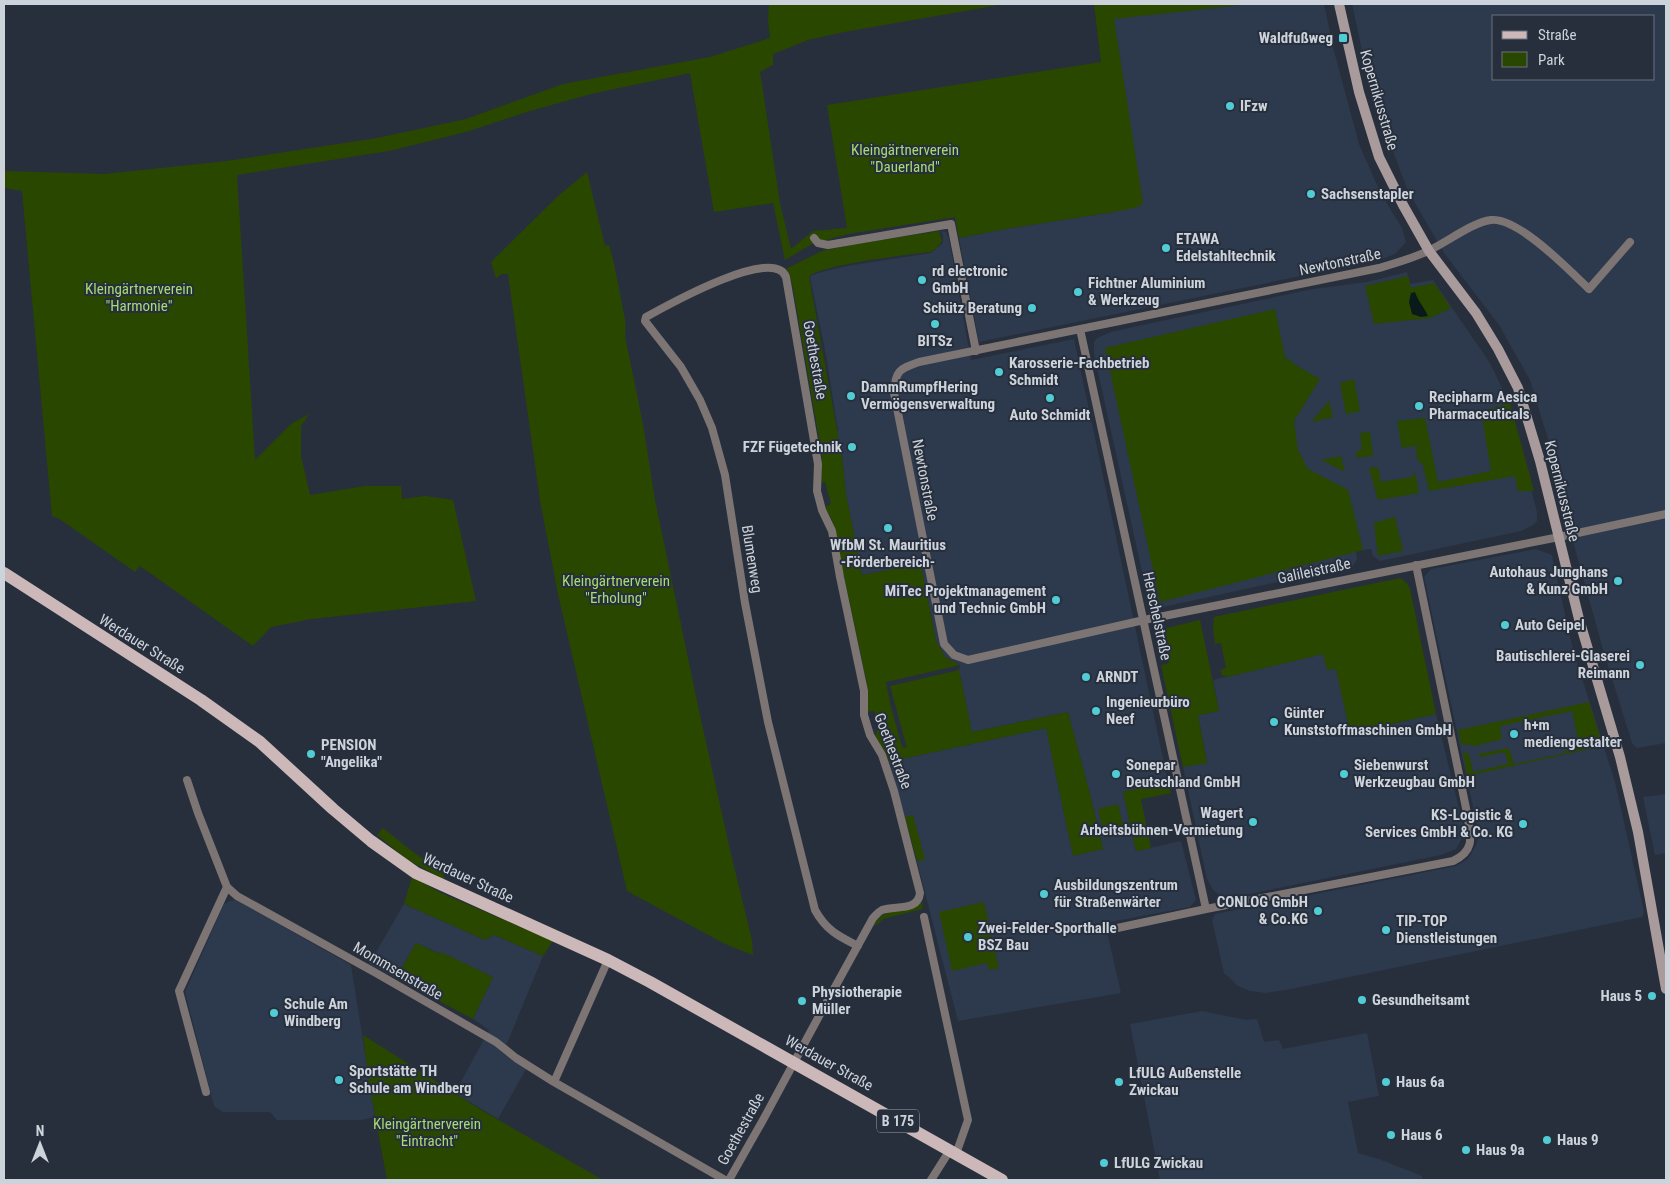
<svg xmlns="http://www.w3.org/2000/svg" width="1670" height="1184" viewBox="0 0 1670 1184" font-family="'Roboto Condensed',sans-serif">
<rect width="100%" height="100%" fill="#272f3c"/>
<path fill="#2d394c" fill-rule="evenodd" d="M1250,4H1324L1334,51L1359,144L1381,194L1402,228L1406,242L1395,254L1379,260L979,342L959,238L1011,228L1114,212V18Z
M1352,4H1666V743L1637,748L1632,743L1604,653L1574,545L1555,462L1530,380L1499,325L1444,253L1408,191L1371,93ZM1494,16H1654V79H1494Z
M941,231L946,232L949,239L971,360L1074,339L1168,782L1123,792L1136,851L1181,841L1196,900L1190,907L1105,923L1121,993L958,1021L910,834L888,762L1046,728L1073,855L1103,849L1091,798L1068,712L972,732L959,670L960,665L945,657L936,641L921,564L862,575L846,494L842,457L837,436L838,427L837,426L827,360L810,277L812,275L822,272L847,266L931,253L943,243V235Z
M1407,272L1410,284L1433,280L1490,363L1502,388L1516,431L1537,512V521L1533,525L1521,531L1380,561L1373,556L1371,549L1356,551L1357,559L1353,566L1347,567L1163,607L1154,605L1148,595L1143,576L1094,354V342L1097,338L1111,332L1142,325L1313,289L1367,282Z
M1536,549L1552,555L1573,650L1615,782L1644,912L1642,917L1286,990L1265,993L1250,991L1238,986L1224,973L1212,920L1215,914L1456,866L1468,859L1476,845L1479,835L1424,577L1431,569Z
M1323,654L1336,668L1351,733L1436,714L1463,825L1462,838L1456,849L1441,855L1235,897H1222L1213,890L1207,879L1183,767L1207,762L1198,715L1219,711L1213,680Z
M1666,794V853L1655,855L1643,797Z
M236,900L351,965L375,1117L362,1120H277L270,1112H223L214,1106L185,992L224,904L230,901Z
M404,904L485,940L494,935L543,956L503,1053L526,1069L498,1119L455,1093L489,1030L473,1019L493,977L416,943L396,978L369,964Z
M1202,1011L1246,1020L1257,1019L1264,1042L1279,1040L1283,1049L1367,1033L1379,1096L1348,1102L1358,1153L1379,1159L1422,1176V1180H1160L1130,1024Z"/>
<path fill="#2a4700" d="M769,4H1005L844,32L808,40L773,54V65L760,72L780,203L791,249L813,231L847,228L827,105L1101,62L1094,4H1250L1114,19L1143,203L1138,207L1114,212L1011,228L959,238L955,217L848,234L812,244L785,260L773,203L714,212L690,73L591,94L530,111L466,132L389,151L237,175L255,460L291,424L309,414L301,426V455L310,495L365,486H401L402,499L425,496L453,500L476,601L311,619L271,627L253,646L140,566L135,572L61,520L52,516L22,191L4,188V171L104,174L227,161L377,138L466,119L563,84L710,57L770,38L768,20Z
M587,172L605,246L609,245C615,265 618,284 622,304C624,317 627,322 625,336L643,424L655,500L698,706L730,850L752,940L753,955L725,944L627,891L558,594L540,500L508,274H502L496,278L491,262L557,197Z
M939,231L942,241L937,248L931,252C911,254 818,265 809,277L842,457L846,494L862,575L921,564L936,641L945,657L960,665L886,682L890,703L902,747L907,748L890,686L959,670L972,732L1068,712L1091,798L1103,849L1073,856L1046,728L888,762L887,756L875,736L879,727L874,711L867,712L868,699L866,679L832,520L825,507L831,504L825,482L819,483L822,476V456L793,288L790,275L786,269L822,251L855,244Z
M1408,276L1411,288L1434,283L1451,308L1430,318L1374,324L1365,286Z
M1275,309L1285,357L1299,367L1320,379L1294,421L1298,450L1308,469L1348,490L1363,550L1160,602L1105,348Z
M1354,379L1360,411L1346,414L1340,383Z
M1329,401L1333,417L1311,422Z
M1510,403L1534,491H1518L1515,476L1429,491L1423,465L1417,459L1416,447L1424,445L1402,448L1397,421L1425,418L1438,482L1491,471L1481,411Z
M1370,432L1373,456L1357,458L1356,452L1362,449L1360,433Z
M1341,456L1345,472L1321,460Z
M1378,467L1381,482L1412,477L1415,472L1419,493L1378,500L1369,468Z
M1395,517L1403,551L1378,556L1374,523Z
M1400,578L1406,582L1410,589L1436,714L1350,733L1336,669L1327,670L1323,654L1227,677L1222,675L1220,670L1226,668L1221,643L1215,644L1213,626L1214,617Z
M1200,620L1219,711L1198,715L1207,763L1183,767L1161,665L1169,663L1167,658L1161,659L1157,635L1163,629Z
M1589,702L1603,746L1467,776L1463,752L1469,754L1473,772L1508,764L1505,752L1480,757L1478,754L1509,748L1514,764L1566,753L1565,750L1579,746L1572,711L1500,726L1502,739L1475,746L1461,744L1458,730Z
M1168,782L1171,793L1141,799L1151,848L1136,851L1123,792Z
M1118,804L1125,834L1105,838L1098,809Z
M913,815L925,860L917,861L905,817Z
M383,828L413,852L442,872L445,880L408,860L377,835Z
M412,877L441,893L553,941L543,956L494,935L485,940L404,904Z
M984,902L999,968L989,970L987,963L952,971L939,912Z
M921,903H923L922,909L883,919L877,925H874C887,903 904,917 921,903Z
M416,943L440,954L441,952L493,977L473,1019L396,978Z
M363,1035L483,1111L603,1180H387L369,1083Z"/>
<path fill="#0a1a1b" d="M1415,292C1418,301 1424,307 1428,316L1421,317L1412,314L1409,302L1411,293Z"/>
<g fill="none" stroke-linecap="round" stroke-linejoin="round">
<path stroke="#7d7474" stroke-width="8" d="M814,238L818,243L828,245L951,224L976,351
M1630,242L1589,289C1569,270 1518,217 1491,220C1473,222 1447,242 1430,250C1414,258 1396,263 1379,268L919,362C899,369 895,371 894,393L944,644L954,655L968,660L1144,620L1559,537L1666,514
M1080,329L1206,909L1453,861C1477,850 1470,834 1467,813L1416,565
M187,780L198,813L227,887L237,896L376,973L496,1042L516,1058L554,1082L725,1180
M924,917L968,1120L956,1154
M1108,930L1206,909
M554,1082L608,960
M206,1092L179,991L227,887
M729,1180L763,1120L818,1018L873,918C876,915 878,912 882,910C895,905 918,912 920,893L894,791L882,755L870,735L864,715V691L840,577L832,531L822,510L817,491L818,464L786,277C774,245 666,306 646,317L645,321L681,367L700,400L712,428L725,475L745,603L768,722L815,910C826,930 838,936 858,946
M931,1180L950,1150"/>
<path stroke="#a99a9b" stroke-width="10" d="M1339,4L1359,92L1379,157L1403,205L1429,251L1476,313L1498,349L1518,388L1540,461L1579,619L1620,757L1638,832L1666,989"/>
<path stroke="#ccb8b8" stroke-width="12" d="M4,573L201,700L260,742L333,809L371,841L416,873L608,960L650,982L1002,1180"/>
</g>
<g fill="#51ccd5" stroke="#272f3c" stroke-width="2">
<rect x="1338" y="33" width="10" height="10" rx="2.5"/>
<circle cx="1230" cy="106" r="5"/>
<circle cx="1311" cy="194" r="5"/>
<circle cx="1166" cy="248" r="5"/>
<circle cx="922" cy="280" r="5"/>
<circle cx="1078" cy="292" r="5"/>
<circle cx="1032" cy="308" r="5"/>
<circle cx="935" cy="324" r="5"/>
<circle cx="999" cy="372" r="5"/>
<circle cx="851" cy="396" r="5"/>
<circle cx="1050" cy="398" r="5"/>
<circle cx="1419" cy="406" r="5"/>
<circle cx="852" cy="447" r="5"/>
<circle cx="888" cy="528" r="5"/>
<circle cx="1618" cy="581" r="5"/>
<circle cx="1056" cy="600" r="5"/>
<circle cx="1505" cy="625" r="5"/>
<circle cx="1640" cy="665" r="5"/>
<circle cx="1086" cy="677" r="5"/>
<circle cx="1096" cy="711" r="5"/>
<circle cx="1274" cy="722" r="5"/>
<circle cx="1514" cy="734" r="5"/>
<circle cx="311" cy="754" r="5"/>
<circle cx="1116" cy="774" r="5"/>
<circle cx="1344" cy="774" r="5"/>
<circle cx="1253" cy="822" r="5"/>
<circle cx="1523" cy="824" r="5"/>
<circle cx="1044" cy="894" r="5"/>
<circle cx="1318" cy="911" r="5"/>
<circle cx="1386" cy="930" r="5"/>
<circle cx="968" cy="937" r="5"/>
<circle cx="1652" cy="996" r="5"/>
<circle cx="1362" cy="1000" r="5"/>
<circle cx="802" cy="1001" r="5"/>
<circle cx="274" cy="1013" r="5"/>
<circle cx="339" cy="1080" r="5"/>
<circle cx="1119" cy="1082" r="5"/>
<circle cx="1386" cy="1082" r="5"/>
<circle cx="1391" cy="1135" r="5"/>
<circle cx="1547" cy="1140" r="5"/>
<circle cx="1466" cy="1150" r="5"/>
<circle cx="1104" cy="1163" r="5"/>
</g>
<g text-anchor="middle" dominant-baseline="central" stroke-width="4" stroke-linejoin="round" paint-order="stroke">
<rect fill="#272f3c" stroke="#9ba2ab" stroke-width="1" x="877" y="1109.5" width="42" height="23" rx="4"/>
<g font-size="14" font-weight="bold" fill="#cdd3db">
<text x="898" y="1121">B 175</text>
</g>
<g font-size="15" font-weight="bold" fill="#cdd3db" stroke="#272f3c" text-anchor="start">
<text x="1333" y="38" text-anchor="end">Waldfußweg</text>
<text x="1240" y="106">IFzw</text>
<text x="1321" y="194">Sachsenstapler</text>
<text x="1176" y="239">ETAWA<tspan x="1176" dy="17">Edelstahltechnik</tspan></text>
<text x="932" y="271">rd electronic<tspan x="932" dy="17">GmbH</tspan></text>
<text x="1088" y="283">Fichtner Aluminium<tspan x="1088" dy="17">&amp; Werkzeug</tspan></text>
<text x="1022" y="308" text-anchor="end">Schütz Beratung</text>
<text x="935" y="341" text-anchor="middle">BITSz</text>
<text x="1009" y="363">Karosserie-Fachbetrieb<tspan x="1009" dy="17">Schmidt</tspan></text>
<text x="861" y="387">DammRumpfHering<tspan x="861" dy="17">Vermögensverwaltung</tspan></text>
<text x="1429" y="397">Recipharm Aesica<tspan x="1429" dy="17">Pharmaceuticals</tspan></text>
<text x="1050" y="415" text-anchor="middle">Auto Schmidt</text>
<text x="842" y="447" text-anchor="end">FZF Fügetechnik</text>
<text x="888" y="545" text-anchor="middle">WfbM St. Mauritius<tspan x="888" dy="17">-Förderbereich-</tspan></text>
<text x="1608" y="572" text-anchor="end">Autohaus Junghans<tspan x="1608" dy="17">&amp; Kunz GmbH</tspan></text>
<text x="1046" y="591" text-anchor="end">MiTec Projektmanagement<tspan x="1046" dy="17">und Technic GmbH</tspan></text>
<text x="1515" y="625">Auto Geipel</text>
<text x="1630" y="656" text-anchor="end">Bautischlerei-Glaserei<tspan x="1630" dy="17">Reimann</tspan></text>
<text x="1096" y="677">ARNDT</text>
<text x="1106" y="702">Ingenieurbüro<tspan x="1106" dy="17">Neef</tspan></text>
<text x="1284" y="713">Günter<tspan x="1284" dy="17">Kunststoffmaschinen GmbH</tspan></text>
<text x="1524" y="725">h+m<tspan x="1524" dy="17">mediengestalter</tspan></text>
<text x="321" y="745">PENSION<tspan x="321" dy="17">"Angelika"</tspan></text>
<text x="1126" y="765">Sonepar<tspan x="1126" dy="17">Deutschland GmbH</tspan></text>
<text x="1354" y="765">Siebenwurst<tspan x="1354" dy="17">Werkzeugbau GmbH</tspan></text>
<text x="1243" y="813" text-anchor="end">Wagert<tspan x="1243" dy="17">Arbeitsbühnen-Vermietung</tspan></text>
<text x="1513" y="815" text-anchor="end">KS-Logistic &amp;<tspan x="1513" dy="17">Services GmbH &amp; Co. KG</tspan></text>
<text x="1054" y="885">Ausbildungszentrum<tspan x="1054" dy="17">für Straßenwärter</tspan></text>
<text x="1308" y="902" text-anchor="end">CONLOG GmbH<tspan x="1308" dy="17">&amp; Co.KG</tspan></text>
<text x="1396" y="921">TIP-TOP<tspan x="1396" dy="17">Dienstleistungen</tspan></text>
<text x="978" y="928">Zwei-Felder-Sporthalle<tspan x="978" dy="17">BSZ Bau</tspan></text>
<text x="812" y="992">Physiotherapie<tspan x="812" dy="17">Müller</tspan></text>
<text x="1642" y="996" text-anchor="end">Haus 5</text>
<text x="1372" y="1000">Gesundheitsamt</text>
<text x="284" y="1004">Schule Am<tspan x="284" dy="17">Windberg</tspan></text>
<text x="349" y="1071">Sportstätte TH<tspan x="349" dy="17">Schule am Windberg</tspan></text>
<text x="1129" y="1073">LfULG Außenstelle<tspan x="1129" dy="17">Zwickau</tspan></text>
<text x="1396" y="1082">Haus 6a</text>
<text x="1401" y="1135">Haus 6</text>
<text x="1557" y="1140">Haus 9</text>
<text x="1476" y="1150">Haus 9a</text>
<text x="1114" y="1163">LfULG Zwickau</text>
</g>
<g font-size="15" fill="#cdd3db" stroke="#272f3c">
<text transform="translate(1379 100) rotate(74)">Kopernikusstraße</text>
<text transform="translate(1340 262) rotate(-12)">Newtonstraße</text>
<text transform="translate(815 360) rotate(80)">Goethestraße</text>
<text transform="translate(925 480) rotate(79)">Newtonstraße</text>
<text transform="translate(1562 491) rotate(76)">Kopernikusstraße</text>
<text transform="translate(752 559) rotate(81)">Blumenweg</text>
<text transform="translate(1314 571) rotate(-12)">Galileistraße</text>
<text transform="translate(1157 616) rotate(78)">Herschelstraße</text>
<text transform="translate(142 644) rotate(32)">Werdauer Straße</text>
<text transform="translate(893 751) rotate(69)">Goethestraße</text>
<text transform="translate(468 878) rotate(25)">Werdauer Straße</text>
<text transform="translate(398 971) rotate(30)">Mommsenstraße</text>
<text transform="translate(829 1063) rotate(29)">Werdauer Straße</text>
<text transform="translate(741 1129) rotate(-61)">Goethestraße</text>
</g>
<g font-size="15" fill="#a7da74" stroke="#272f3c">
<text x="905" y="150">Kleingärtnerverein<tspan x="905" dy="17">"Dauerland"</tspan></text>
<text x="139" y="289">Kleingärtnerverein<tspan x="139" dy="17">"Harmonie"</tspan></text>
<text x="616" y="581">Kleingärtnerverein<tspan x="616" dy="17">"Erholung"</tspan></text>
<text x="427" y="1124">Kleingärtnerverein<tspan x="427" dy="17">"Eintracht"</tspan></text>
</g>
</g>
<rect width="1670" height="1184" fill="none" stroke="#cdd3db" stroke-width="10"/>
<rect x="1492" y="15" width="162" height="65" fill="#272f3c" stroke="#69717c"/>
<rect x="1502" y="31" width="25" height="8" fill="#ccb8b8" stroke="#69717c"/>
<text x="1538" y="40" font-size="15" fill="#cdd3db">Straße</text>
<rect x="1502" y="52" width="25" height="15" fill="#2a4700" stroke="#69717c"/>
<text x="1538" y="65" font-size="15" fill="#cdd3db">Park</text>
<g transform="translate(40 1144)" stroke="#272f3c" stroke-width="4" paint-order="stroke">
<path d="M0-4L9 19L0 12L-9 19Z" fill="#cdd3db"/>
<text y="-8" font-size="14" font-weight="bold" text-anchor="middle" fill="#cdd3db">N</text>
</g>
</svg>
